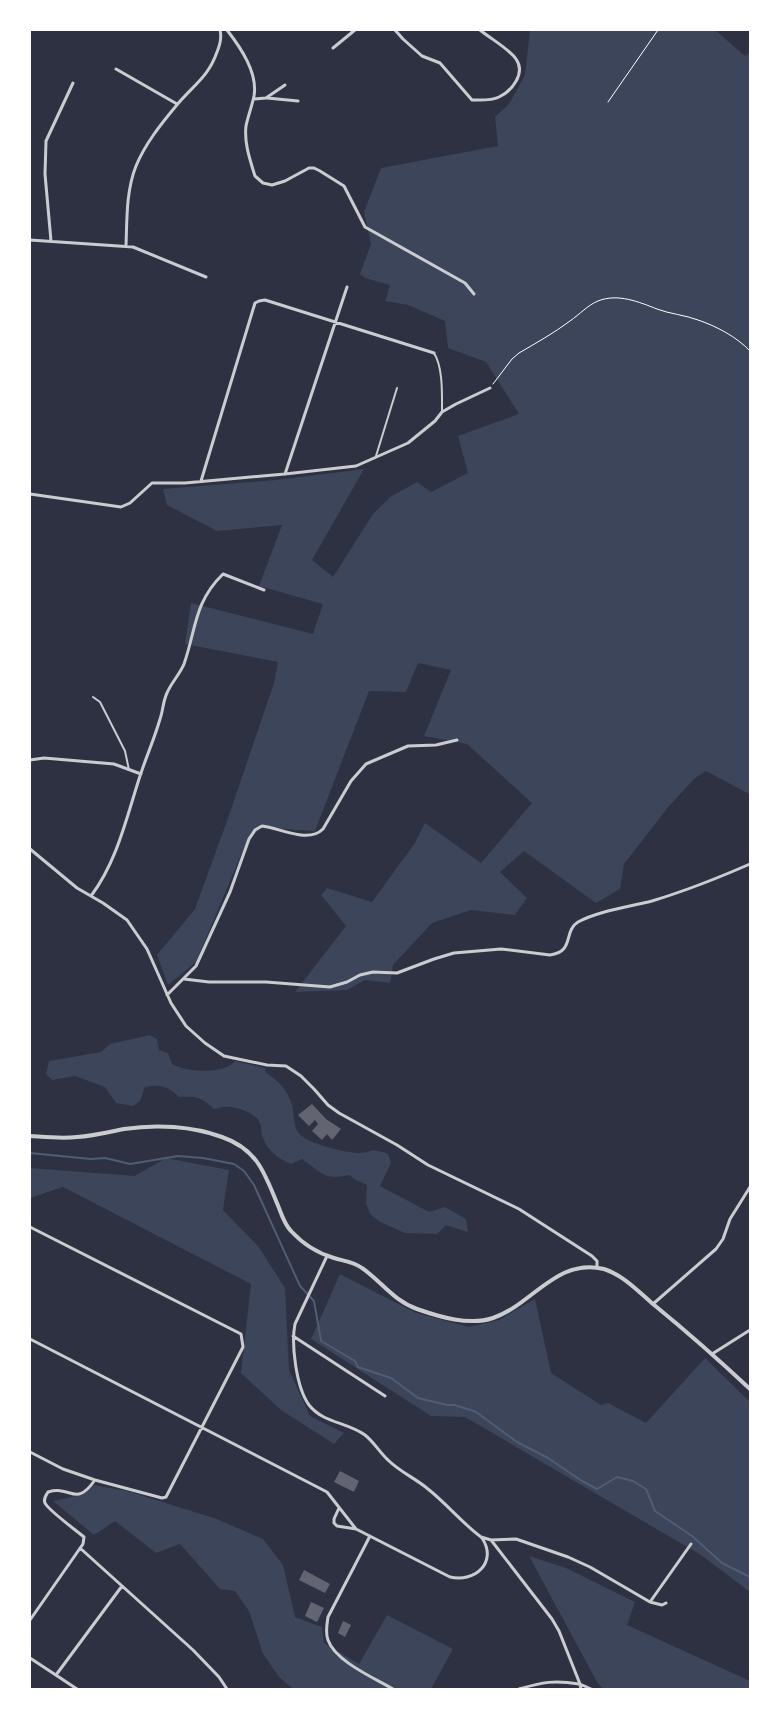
<svg xmlns="http://www.w3.org/2000/svg" width="780" height="1719" viewBox="0 0 780 1719" font-family="Inter,sans-serif">
<rect width="100%" height="100%" fill="#2d3142"/>
<path fill="#3c4559" d="M530,30H715L745,56L750,52V792L749,794L706,771L695,778L669,806L624,864L620,889L596,903L524,851L500,872L527,898L515,915L471,910L432,923L393,965L390,983L365,980L347,990L295,992L346,926L321,895L327,888L372,902L415,843L425,823L481,863L532,803L467,744L424,736L451,670L418,663L406,692L369,691L315,831L260,828L244,848L196,962L168,985L157,955L195,909L227,821L274,683L278,662L185,644L191,603L313,634L323,604L259,586L282,525L217,531L167,505L163,489L276,480L364,469L312,560L333,577L373,514L390,497L417,482L431,492L468,473L458,436L519,414L486,362L448,348L445,321L408,305L385,301L390,285L365,278L360,274L371,244L364,212L381,168L498,146L495,117L509,104L525,75Z
M150,1035L157,1039L159,1050L168,1053L172,1064C186,1072 224,1075 235,1061L265,1068L266,1073C279,1081 287,1089 292,1105C295,1116 292,1129 303,1137C312,1144 347,1153 358,1153C374,1153 369,1147 388,1154L391,1163L380,1186L429,1212L445,1207L466,1219L468,1232L446,1225L437,1234L405,1233L380,1222L370,1214L366,1203L367,1185L356,1180L349,1175C322,1181 322,1172 302,1159L291,1164C280,1160 267,1150 263,1138C261,1134 262,1128 260,1123C256,1113 239,1108 230,1107C225,1106 219,1108 214,1109C201,1097 197,1096 179,1097C168,1086 161,1084 145,1087L140,1101L133,1106L116,1103L105,1087L75,1076L52,1080L46,1074L49,1061L101,1052L110,1044Z
M166,1158L229,1170L223,1210L258,1246L285,1288L289,1370L310,1416L344,1433L334,1444L281,1410L241,1373L251,1284L63,1187L30,1198V1168L135,1176Z
M340,1274L416,1313L469,1327L499,1320L535,1299L551,1373L601,1405L608,1403L646,1423L705,1358L750,1402V1592L701,1555L465,1417L431,1416L311,1339Z
M94,1485L127,1491L217,1519L263,1539L283,1565L295,1617L322,1627L324,1643L359,1664L387,1615L453,1649L431,1689H354L352,1688L350,1689H293L279,1677L263,1654L249,1611L235,1591L220,1589L180,1544L156,1553L115,1521L94,1535L53,1501L81,1495Z
M529,1556L566,1568L635,1602L627,1625L750,1681V1689H603L597,1682Z"/>
<g fill="none" stroke-linecap="round" stroke-linejoin="round">
<path stroke="#4f5d75" stroke-width="2" d="M30,1153L91,1159L105,1158L130,1164L178,1156L203,1158L234,1164L244,1171L254,1185L300,1286L314,1301L321,1341L355,1361L358,1367L391,1378L418,1398L447,1405H455L476,1412L517,1442L548,1458L582,1481L597,1489L617,1477L633,1481L646,1489L655,1511L692,1536L722,1563L750,1577"/>
</g>
<path fill="#626471" d="M312,1104L326,1119L341,1129L332,1140L327,1134L322,1140L312,1131L318,1124L315,1120L309,1126L298,1115Z
M340,1471L359,1481L354,1492L334,1482Z
M304,1570L330,1584L325,1593L299,1580Z
M311,1602L324,1608L317,1622L305,1616Z
M343,1621L351,1625L345,1637L338,1633Z"/>
<g fill="none" stroke-linecap="round" stroke-linejoin="round">
<path stroke="#fff" stroke-width="1" d="M608,102L658,30
M493,384L512,359L519,353C536,343 554,333 570,321C580,314 588,305 598,301C618,293 639,302 657,309C670,314 685,315 698,320C716,326 737,337 750,351"/>
<path stroke="#caccd0" stroke-width="2" d="M434,353C443,367 442,394 442,411
M376,456L397,388
M93,697L100,702L125,751L129,770"/>
<path stroke="#caccd0" stroke-width="3" d="M227,30C241,48 258,73 254,96C252,106 248,116 246,126C244,143 250,160 255,176L263,183L272,185L285,181L309,168H314L320,171L344,186L365,227L465,283L474,294
M395,30L403,39L422,56L440,63L472,100C481,100 491,101 499,97C512,91 526,73 516,59C508,48 491,39 480,30
M333,48L355,30
M116,69L177,104
M267,98L298,101
M254,99L266,98L285,85
M30,240L133,247L206,277
M51,241L45,174L46,141L73,83
M126,246C127,220 126,191 136,166C145,144 161,124 176,106C192,86 208,78 217,52C220,45 222,38 220,30
M285,474L347,287
M201,481L255,303L259,301L265,300L434,353
M30,494L121,507L130,503L152,483H185L285,474L356,466L408,443L435,421L442,412L456,404L490,388
M30,760L44,758L114,764L141,774
M30,849L77,888L103,903L127,920L147,949L171,1003L186,1026L205,1043L224,1056L267,1065L286,1066L301,1076L314,1089L328,1105L339,1113L397,1145L428,1165L519,1209L592,1256L597,1261V1268
M91,896C118,860 127,815 141,773C147,755 155,737 160,719C163,711 163,701 167,693C171,683 180,674 184,664C196,630 194,602 223,574L264,590
M184,979L209,982H266L330,987L347,982L360,975L373,972L397,973L434,959L454,953L501,949L550,955C575,952 563,931 578,922C598,911 629,907 652,901C685,891 718,878 750,864
M167,995L196,966L230,892L249,839L255,830L262,826C280,828 308,844 323,829L351,781L366,764L408,746L436,745L457,740
M30,1227L241,1334L243,1347L166,1497L162,1498L95,1480L63,1469L30,1452
M327,1256L295,1324C291,1344 296,1387 309,1405C323,1423 347,1422 365,1435C374,1442 380,1453 388,1460C400,1472 415,1478 428,1489C447,1504 462,1523 481,1537L491,1540L516,1539L568,1557L590,1567L650,1602L691,1544
M653,1304L716,1249L723,1239L730,1219L750,1187
M293,1336L385,1396
M30,1339L327,1492L356,1529L450,1577C475,1583 498,1562 482,1538
M712,1354L750,1330
M339,1508L334,1519V1523L337,1526L356,1529
M370,1536L328,1617C327,1625 325,1632 328,1640C335,1661 374,1678 393,1689
M491,1540L552,1619L559,1631L580,1684
M80,1548L193,1650L219,1677L227,1689
M650,1602L662,1605L666,1603
M30,1620L83,1544L84,1537C77,1531 48,1510 45,1503C43,1499 46,1495 48,1492C72,1485 75,1508 95,1480
M30,1658L77,1689
M56,1675L122,1586
M519,1689C543,1682 554,1680 579,1684
M581,1689L580,1684L591,1689"/>
<path stroke="#caccd0" stroke-width="4" d="M30,1136C45,1137 62,1139 77,1137C93,1136 109,1132 124,1129C156,1124 192,1126 222,1137C259,1150 265,1175 279,1208C282,1216 285,1225 291,1231C303,1244 317,1253 334,1258C344,1261 354,1262 362,1268C382,1282 394,1301 417,1309C440,1317 469,1326 493,1318C532,1305 557,1257 604,1269C623,1275 638,1291 653,1304C686,1331 719,1360 750,1389"/>
</g>
<rect width="780" height="1719" fill="none" stroke="#ffffff" stroke-width="62"/>
</svg>
